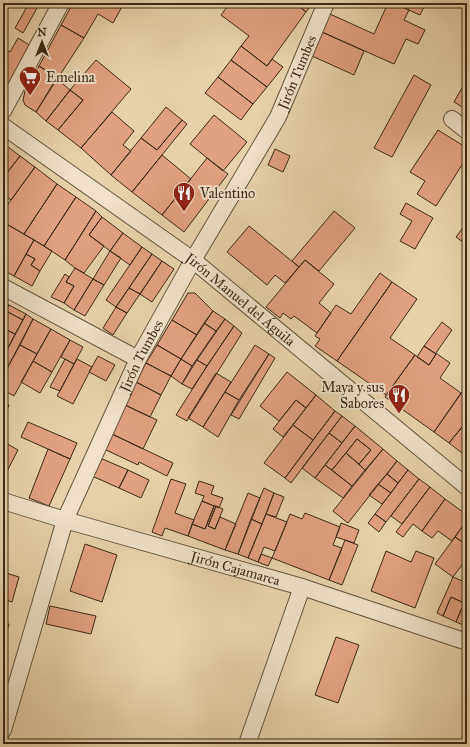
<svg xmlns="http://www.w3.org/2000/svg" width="470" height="747" viewBox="0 0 470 747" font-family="'IM FELL Great Primer',serif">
<rect width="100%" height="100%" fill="#e8d1aa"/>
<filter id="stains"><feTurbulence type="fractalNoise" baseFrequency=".005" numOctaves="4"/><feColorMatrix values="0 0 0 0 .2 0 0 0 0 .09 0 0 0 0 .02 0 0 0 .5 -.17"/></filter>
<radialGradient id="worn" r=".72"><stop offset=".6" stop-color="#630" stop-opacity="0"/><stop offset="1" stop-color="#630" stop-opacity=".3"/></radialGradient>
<path fill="#e1a081" stroke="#3b2a18" d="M29,3L37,8L23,33L15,28Z
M73,3H124L113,23L98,14L84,38L61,25Z
M230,3H295L306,12L267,66L241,46L249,36L221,15Z
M295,3H313L306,12Z
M388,3H393L409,10L404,20L425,30L418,44L406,39L394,64L322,32L330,14L374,34Z
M393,3H426L420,15Z
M61,25L84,38L58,78L39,66Z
M322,32L364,51L354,75L312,56Z
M18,38L31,46L3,93V48L10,52Z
M241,46L267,66L272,59L283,67L267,87L231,60Z
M96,60L131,89L81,148L58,130L83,100L70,90Z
M231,60L267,87L253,104L218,77Z
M39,66L58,78L57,79L53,84L36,112L25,105L23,100L25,91Z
M414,75L431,85L392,157L374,148Z
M218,77L253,104L241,120L205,93Z
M57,79L70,90L46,121L36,112Z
M467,79V110L454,102Z
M70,90L83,100L58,130L46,121Z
M166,107L182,120L157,150L141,138Z
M112,112L134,131L123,145L131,151L111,175L81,148Z
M214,115L247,142L223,171L190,144Z
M182,120L187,124L132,192L111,175L141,138L157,150Z
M438,130L467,148V157L436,206L417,194L425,181L410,172Z
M3,143L20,156L3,178Z
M275,149L290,156L283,172L268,165Z
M162,155L191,179L162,215L132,192Z
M20,156L35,167L11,200L3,194V178Z
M207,158L228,174L184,232L162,215Z
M35,167L57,184L24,234L3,222V211Z
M57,184L76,197L44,246L24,234Z
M76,197L96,211L65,260L44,246Z
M406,203L433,218L415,249L400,241L412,221L400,214Z
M96,211L102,217L89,235L104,246L84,273L75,268L65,260Z
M334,211L355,228L319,271L305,260L299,267L292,261Z
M102,217L123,233L110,251L89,235Z
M3,222L34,240L14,276L3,270Z
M467,222V245L456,237Z
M249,226L299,267L285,283L275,275L267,285L227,252Z
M123,233L142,247L130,265L110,251Z
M34,240L52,251L40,271L31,265L35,259L26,254Z
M142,247L152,254L116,307L106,300Z
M110,251L121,258L104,285L93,279Z
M26,254L35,259L31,265L40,271L32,286L14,276Z
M152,254L162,261L140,294L129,288Z
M305,260L334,284L319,303L331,313L317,333L294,316L291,319L283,313L280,318L266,307Z
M162,261L174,269L152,302L140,294Z
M75,268L93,279L74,310L64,303L74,286L66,282Z
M380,273L392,282L337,361L315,346L320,339L315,336L336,305L351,314Z
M65,274L69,277L66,282L74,286L64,303L51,297Z
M93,279L104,285L85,316L74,310Z
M392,282L417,299L390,338L415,355L386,395L337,361Z
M129,288L140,294L127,313L116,307Z
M188,293H195L213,311L197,335L172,320Z
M3,303L9,305L3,317Z
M9,305L26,314L23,320L6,311Z
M116,307L127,313L113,335L103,328Z
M6,311L23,320L15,334L3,328V317Z
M213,311L225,319L216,331L204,323Z
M26,314L33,319L3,376V358Z
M33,319L51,329L37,354L20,345Z
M225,319L234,326L207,366L197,360Z
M172,320L197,335L181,359L157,345Z
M442,322L452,330L436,353L450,363L440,378L461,393L434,432L385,397L415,355L429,365L436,354L424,346Z
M204,323L216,331L192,366L181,359Z
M234,326L242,333L187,421L176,415L207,366Z
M3,328L15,334L9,346L3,343Z
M51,329L70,340L52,372L33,361Z
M70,340L83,347L74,364L61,357Z
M20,345L37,354L14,396L3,390V376Z
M157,345L181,359L171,376L146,363Z
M255,345L269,354L239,400L225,392Z
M424,346L436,354L429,365L417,357Z
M269,354L275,358L239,419L231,415Z
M98,356L115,365L106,381L89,372Z
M65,359L74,364L60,391L50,387Z
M77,359L92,367L73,404L57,396Z
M181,359L192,366L182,384L171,376Z
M197,360L207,366L192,389L182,384Z
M33,361L52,372L40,393L21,382Z
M146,363L171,376L161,395L136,382Z
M287,372L316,395L306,408L296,400L279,421L260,406Z
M216,373L231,382L203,427L188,418Z
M136,382L161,395L150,417L125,405Z
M467,385V421L449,443L434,432Z
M225,392L239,400L218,437L203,427Z
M316,395L335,411L313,440L293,425Z
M296,400L306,408L283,437L273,429Z
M3,402L9,405L3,418Z
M125,405L157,420L143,449L112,434Z
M335,411L342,416L291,483L285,478Z
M342,416L355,426L342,443L329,433Z
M28,422L77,443L70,459L21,437Z
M293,425L313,440L285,478L264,463Z
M355,426L383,449L365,470L359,464L371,450L357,439L332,470L325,465Z
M462,427L467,431V448L462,453L449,443Z
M329,433L342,443L315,478L302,468Z
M112,434L173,463L167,476L139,462L138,465L104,449Z
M357,439L371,450L359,464L346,453Z
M6,443L18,450L3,479V448Z
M48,449L70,459L49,506L29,498Z
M383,449L397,461L348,523L333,511Z
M346,453L365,470L352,486L332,470Z
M100,458L128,470L119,488L92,476Z
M397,461L408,470L398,483L387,474Z
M325,465L352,486L343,498L315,478Z
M128,470L149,480L141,498L119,488Z
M408,470L419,479L386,522L375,514Z
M387,474L398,483L391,493L378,484Z
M171,479L186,484L175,513L194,520L188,536L165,528L162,536L152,532Z
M419,479L430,487L402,524L391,516Z
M199,481L214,486L211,494L223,498L219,508L202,501L204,496L195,493Z
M378,484L391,493L382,504L369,495Z
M430,487L445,499L422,531L413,524L403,537L396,532Z
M264,488L274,493L262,524L251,519Z
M248,493L260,498L238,554L225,550Z
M274,493L284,497L276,517L266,514Z
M445,499L467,515V520L452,541L438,531L432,538L422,531Z
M202,501L214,506L205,529L192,524Z
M214,506H216L208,526L215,529L220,517L236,524L225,550L188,536L192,524L205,529Z
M216,506L223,509L215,529L208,526Z
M305,513L340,527L333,545L342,548L329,580L272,558L290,514L302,519Z
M266,514L287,522L275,551L264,547L258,562L248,558Z
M375,514L386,522L379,532L368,523Z
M251,519L262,524L248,558L238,554Z
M467,520V545L455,537Z
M341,523L359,530L354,543L336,537Z
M455,537L467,545V558L453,577L435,564Z
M345,540L358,545L342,585L329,580Z
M85,544L117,555L102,602L70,591Z
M386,551L411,562L416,551L434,558L415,608L371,591Z
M261,554L272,558L268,566L258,562Z
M3,572L19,577L12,602L3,599Z
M453,577L467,583V623L466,626L456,622L464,603L451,597L443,616L437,613Z
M451,597L464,603L456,622L443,616Z
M50,606L96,616L91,634L46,624Z
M3,623L9,624L5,639L3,638Z
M336,637L359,645L338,703L315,695Z"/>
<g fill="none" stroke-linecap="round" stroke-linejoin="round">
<g stroke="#66543c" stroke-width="18">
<g id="minor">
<path d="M3,111L61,3"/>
<path d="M452,119L467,131"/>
<path id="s1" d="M3,126L193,260L467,487"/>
<path d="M3,287L138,359"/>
<path id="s2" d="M3,501L65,520L302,587L467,642"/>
<path id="s3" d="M3,730L65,520L138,359L193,260L278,117L326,3"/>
<path d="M247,744L302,587"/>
</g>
</g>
<use href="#minor" stroke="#f0e1c8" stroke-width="16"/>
</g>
<defs>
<g id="supermarket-pin" transform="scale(1.15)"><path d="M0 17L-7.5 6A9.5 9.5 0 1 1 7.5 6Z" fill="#8f2418" stroke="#f0e1c8"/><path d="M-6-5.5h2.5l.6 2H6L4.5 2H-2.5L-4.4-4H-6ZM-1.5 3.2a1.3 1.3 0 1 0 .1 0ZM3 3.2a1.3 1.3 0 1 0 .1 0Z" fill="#fff"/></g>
<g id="restaurant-pin" transform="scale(1.15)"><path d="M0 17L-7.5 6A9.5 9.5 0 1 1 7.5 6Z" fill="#8f2418" stroke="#f0e1c8"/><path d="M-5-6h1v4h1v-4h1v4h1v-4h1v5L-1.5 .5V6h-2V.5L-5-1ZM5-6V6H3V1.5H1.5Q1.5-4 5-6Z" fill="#fff"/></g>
</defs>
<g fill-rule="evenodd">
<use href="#supermarket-pin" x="30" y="77"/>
<use href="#restaurant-pin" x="184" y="193"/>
<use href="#restaurant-pin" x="399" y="395"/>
</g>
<g text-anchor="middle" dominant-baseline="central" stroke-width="4" stroke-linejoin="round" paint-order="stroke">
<g font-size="14" fill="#3b2a18" stroke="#f0e1c8">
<text stroke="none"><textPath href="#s3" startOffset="724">Jirón Tumbes</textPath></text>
<text stroke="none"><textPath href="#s1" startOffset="294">Jirón Manuel del Águila</textPath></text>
<text stroke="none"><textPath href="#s3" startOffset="400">Jirón Tumbes</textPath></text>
<text stroke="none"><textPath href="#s2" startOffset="242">Jirón Cajamarca</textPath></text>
</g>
<g font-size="14" fill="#3b2a18" stroke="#f0e1c8" text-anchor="start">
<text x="46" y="77">Emelina</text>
<text x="200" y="193">Valentino</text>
<text x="384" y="387" text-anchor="end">Maya y sus<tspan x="384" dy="16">Sabores</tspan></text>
</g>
</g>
<rect width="470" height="747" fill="none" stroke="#e8d1aa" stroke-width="16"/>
<rect x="4" y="4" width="462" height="739" fill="none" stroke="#3b2a18" stroke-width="2"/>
<rect x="8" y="8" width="454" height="731" fill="none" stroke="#3b2a18"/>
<g transform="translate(42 42)" stroke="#f0e1c8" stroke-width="3" paint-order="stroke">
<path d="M0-3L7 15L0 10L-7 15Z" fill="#3b2a18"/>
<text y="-6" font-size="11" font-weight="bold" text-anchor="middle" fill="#3b2a18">N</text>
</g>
<rect width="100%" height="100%" filter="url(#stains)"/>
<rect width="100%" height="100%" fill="url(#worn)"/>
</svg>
